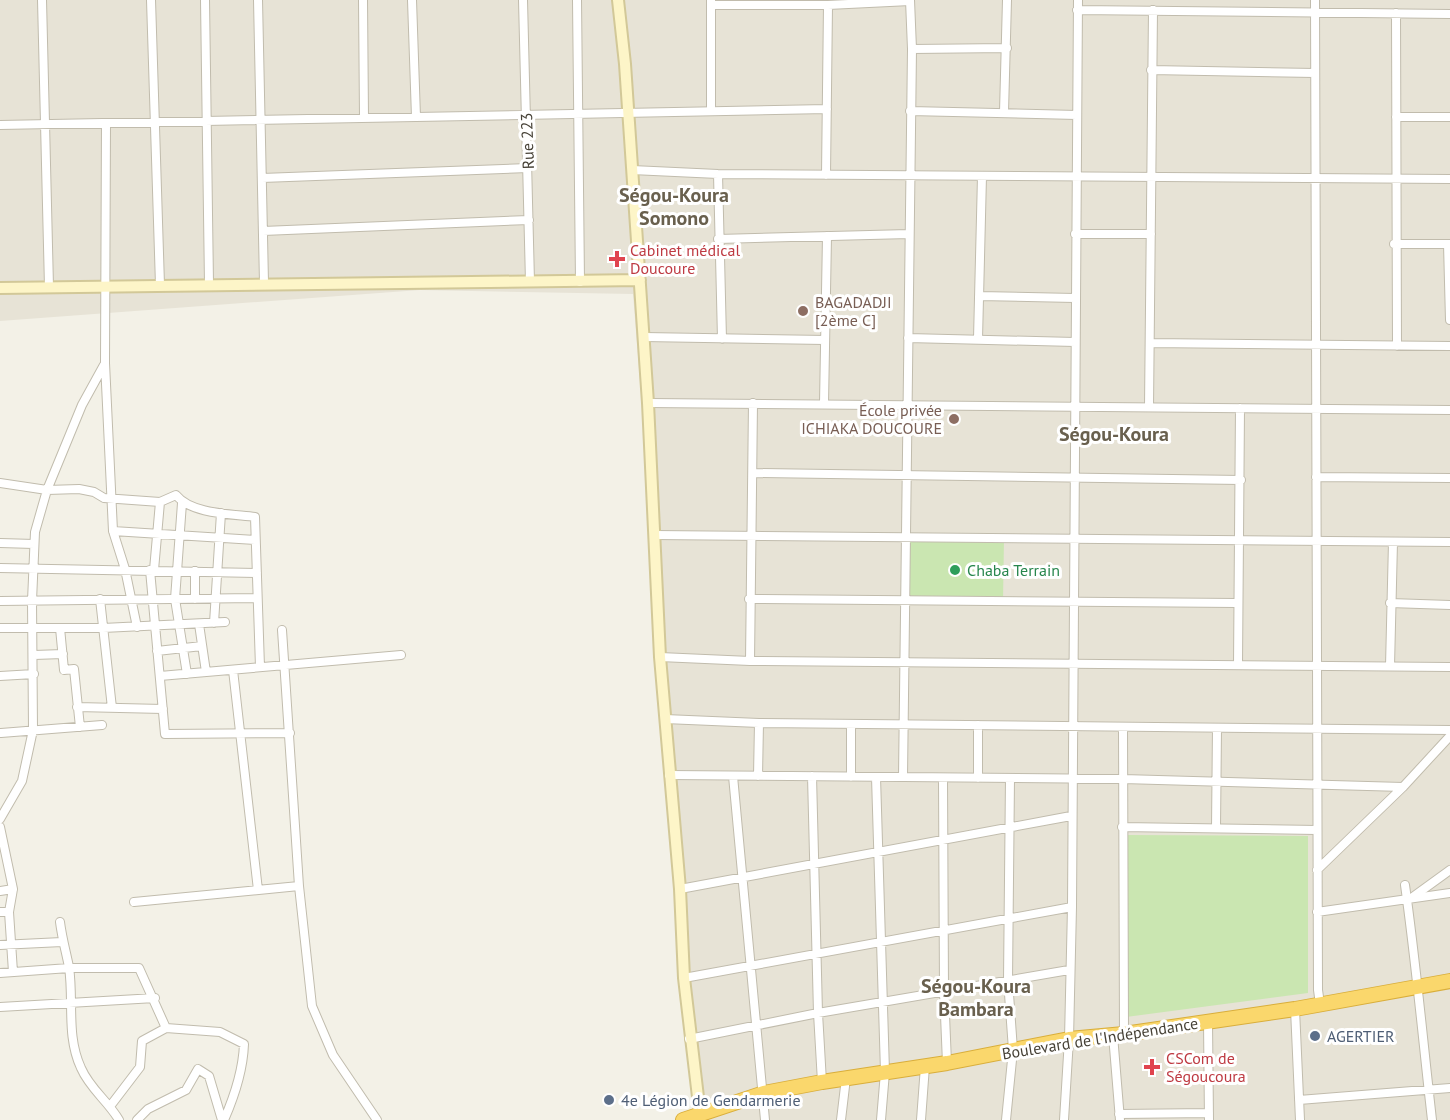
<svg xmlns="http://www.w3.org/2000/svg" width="1450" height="1120" viewBox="0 0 1450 1120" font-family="'PT Sans',sans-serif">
<rect width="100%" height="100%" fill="#f3f1e7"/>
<path fill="#e7e3d6" d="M0,0H1450V1120H689L699,1117L633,294L420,290L0,321Z"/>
<path fill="#cae6b1" d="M907,537L1004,538L1003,602L907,601Z
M1127,835L1308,836V993L1126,1017Z"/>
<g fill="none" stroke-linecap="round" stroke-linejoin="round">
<g stroke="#c1bcad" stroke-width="10">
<path id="street" d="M42,0L49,287
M151,0L160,285
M205,0L209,284
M258,0L264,283
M363,0L364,117
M412,0L416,117
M523,0L530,282
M577,0L580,282
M1315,0L1318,990L1320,1004
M711,5H828L910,1
M1077,10L1450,14
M1396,13L1397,346
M912,49L1007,48
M1151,70L1315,73
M711,111V0
M910,111L1077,115
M1004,112L1007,0
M1396,117H1450
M106,123L105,363L113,531L125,569L137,627
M0,125L827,109
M632,170L718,174L1450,179
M718,174L722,339
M826,175L828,5
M262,178L528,168
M263,231L529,220
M1075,234H1151
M718,239L909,234
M1394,244H1450
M1448,244L1450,320
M979,296L1075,298
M644,337L825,340
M908,338L1075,342
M978,339L982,176
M1150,343L1450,346
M648,403L1450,410
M824,404L827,236
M1149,407L1153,10
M754,473L1241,480
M1316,477L1450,478
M0,483L47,490L79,489L94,492L104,498L160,502L176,495C191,514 231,514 255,517L260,667
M182,503L175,599L187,674
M113,531L255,540
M654,535L1450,542
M0,543L34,544
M0,568L257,573
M150,570L165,734L290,733
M154,570L160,502
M100,599L112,708
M195,599V571
M749,599L1237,603
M0,601L257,598
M1390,603L1450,605
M214,623L221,513
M199,624L206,672
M0,628H103L225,622
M60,628L64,670L74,669L80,727
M282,630L299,886L312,1006L333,1055L377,1120
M157,651L202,646
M34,655L63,654
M660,657L750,661L1450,667
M750,661L753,403
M1238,665L1240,408
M1390,666L1393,542
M233,670L258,890
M0,676L34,674
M160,676L401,655
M77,707L163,709
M665,719L759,723L1450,730
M978,725V778
M1123,727L1124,1034
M1,733L102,725
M669,775L1123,779L1403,787
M733,776L765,1120
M758,776L759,723
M812,776L818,1013L822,1082
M851,777V724
M876,777L885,1072L881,1120
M903,777L912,49L910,0
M943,778L944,991L947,1063
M0,819L22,781L33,730L32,601L35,532L47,490L82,405L104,365
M0,827L13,889
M1122,827L1317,830
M1216,828L1217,728
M1317,870L1403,787L1450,736
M1405,885C1416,963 1423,1041 1432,1120
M680,889L1071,816
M0,891L13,889L9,912L13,972
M1410,899L1450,870
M134,902L299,886
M0,912H9
M1317,912L1450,893
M60,922C62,938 66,952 69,967C74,1001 66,1036 81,1068C90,1089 108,1101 119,1120
M0,945L62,942
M0,973L69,968H139L166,1028L142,1041L140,1067L111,1105
M684,978L1072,907
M0,1007L155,998
M1295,1009L1300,1120
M1208,1022L1209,1120
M166,1028L220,1032L244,1044C243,1071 235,1095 224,1120
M1113,1035L1120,1120
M689,1039L818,1013L1069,970
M1299,1100L1450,1088
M1119,1114L1209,1113
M137,1120L148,1109L186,1090L198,1069L209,1076L222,1120
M841,1120L846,1078
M921,1120L925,1066
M1006,1120L1013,1050L1008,980L1010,778
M1064,1120L1069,1039L1072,907L1078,0"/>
</g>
<g stroke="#d2c898" stroke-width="14">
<path id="secondary" d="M618,0L625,64L648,403L660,657L680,889L684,978L700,1114
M0,288L640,280"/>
</g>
<g stroke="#d9ae3b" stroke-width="16">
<path id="highway" d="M683,1120L764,1093L822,1082L947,1063L1069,1039L1124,1034L1295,1009L1450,981"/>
</g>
<use href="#street" stroke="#fff" stroke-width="8"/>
<use href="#secondary" stroke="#fdf5c8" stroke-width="10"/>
<use href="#highway" stroke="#fad76c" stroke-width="14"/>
</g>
<g fill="#e0444e" stroke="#fff" stroke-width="2">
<path d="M614 250h6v6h6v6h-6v6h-6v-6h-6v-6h6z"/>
<path d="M1149 1058h6v6h6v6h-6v6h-6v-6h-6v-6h6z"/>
</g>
<g fill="#8d6e63" stroke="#fff" stroke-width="2">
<circle cx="803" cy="311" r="6"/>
<circle cx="954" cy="419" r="6"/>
</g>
<circle fill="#2e9e5b" stroke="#fff" stroke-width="2" cx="955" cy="570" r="6"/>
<g fill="#5c6f8a" stroke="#fff" stroke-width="2">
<circle cx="1315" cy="1036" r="6"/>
<circle cx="609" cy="1100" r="6"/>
</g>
<g text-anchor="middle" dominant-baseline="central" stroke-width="6" stroke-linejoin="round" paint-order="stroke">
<g font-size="16" fill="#464136" stroke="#fff">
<text transform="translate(527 141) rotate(-92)">Rue 223</text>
<text transform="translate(1100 1038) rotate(-9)">Boulevard de l'Indépendance</text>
</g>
<g font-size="16" fill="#be3a42" stroke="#fff" text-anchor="start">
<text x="630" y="250">Cabinet médical<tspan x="630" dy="18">Doucoure</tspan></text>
<text x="1166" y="1058">CSCom de<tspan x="1166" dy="18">Ségoucoura</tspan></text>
</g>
<g font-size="16" fill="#785e54" stroke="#fff" text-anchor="start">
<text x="815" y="302">BAGADADJI<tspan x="815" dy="18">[2ème C]</tspan></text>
<text x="942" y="410" text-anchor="end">École privée<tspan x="942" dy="18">ICHIAKA DOUCOURE</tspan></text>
</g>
<g font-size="16" fill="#27864d" stroke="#fff" text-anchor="start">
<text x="967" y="570">Chaba Terrain</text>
</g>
<g font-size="16" fill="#4e5e75" stroke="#fff" text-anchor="start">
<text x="1327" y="1036">AGERTIER</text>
<text x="621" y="1100">4e Légion de Gendarmerie</text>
</g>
<g font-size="20" font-weight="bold" fill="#69604e" stroke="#fff">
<text x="674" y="195">Ségou-Koura<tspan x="674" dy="23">Somono</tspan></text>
<text x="1114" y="434">Ségou-Koura</text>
<text x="976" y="986">Ségou-Koura<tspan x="976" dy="23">Bambara</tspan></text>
</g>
</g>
</svg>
